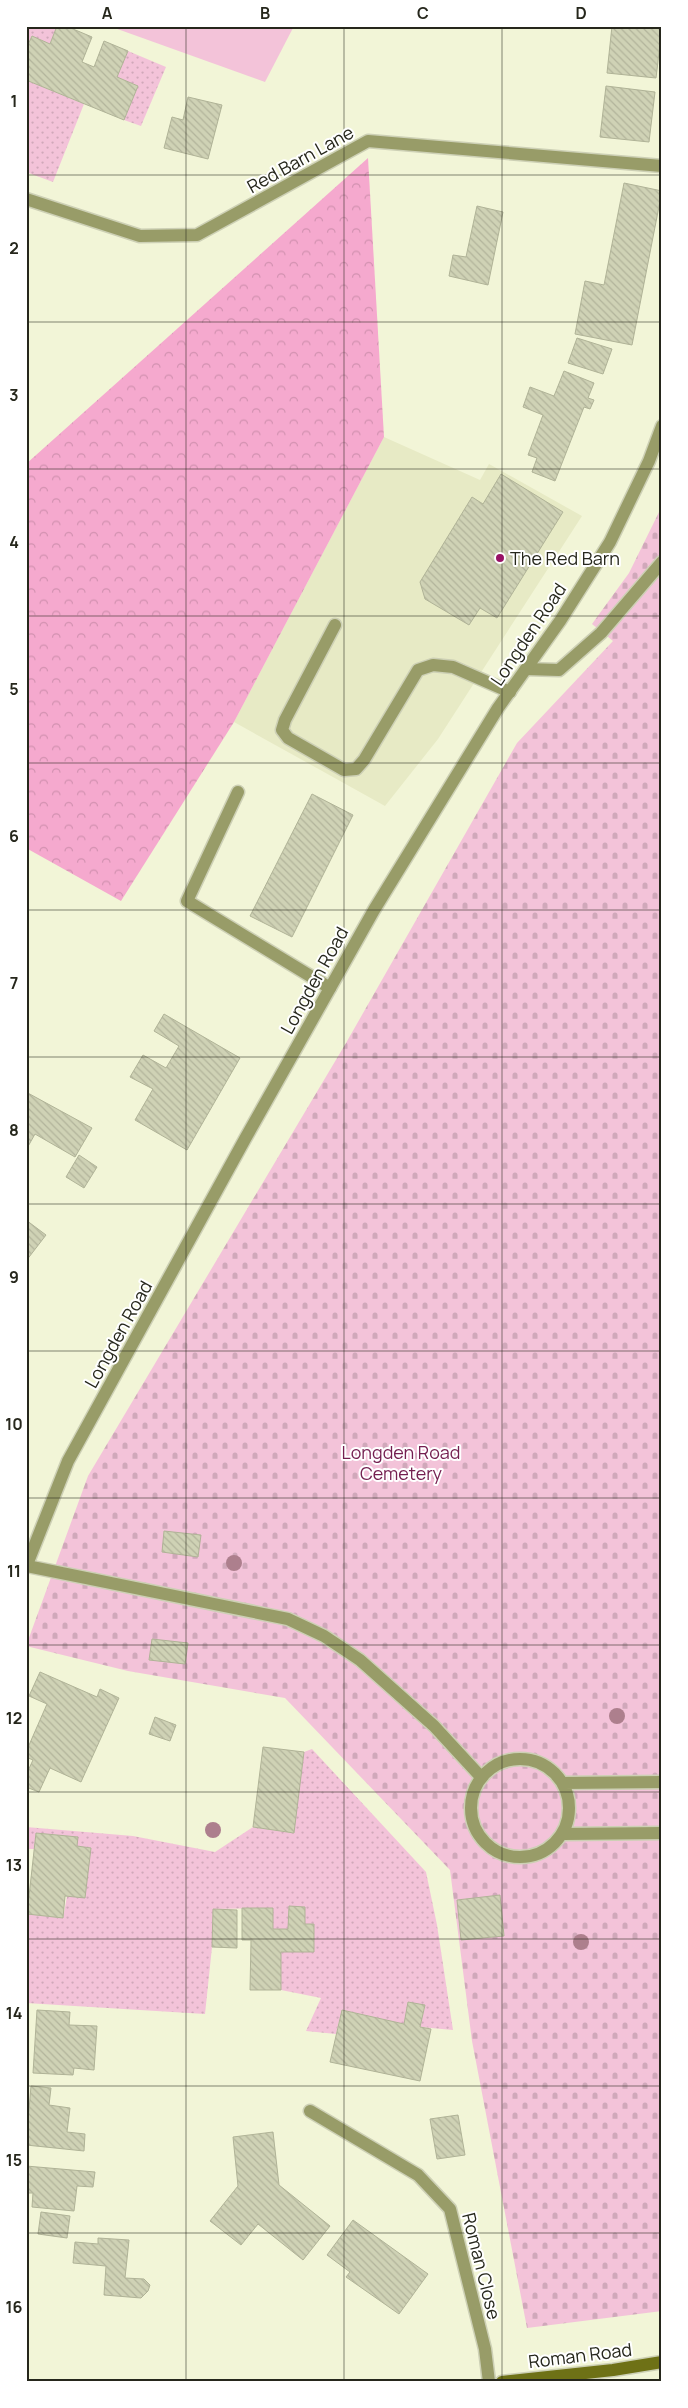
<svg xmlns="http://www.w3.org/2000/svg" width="688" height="2408" viewBox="0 0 688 2408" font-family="Manrope,sans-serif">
<defs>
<pattern id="forest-crowns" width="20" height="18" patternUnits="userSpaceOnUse" patternTransform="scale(1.25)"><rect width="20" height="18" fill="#f5a9ce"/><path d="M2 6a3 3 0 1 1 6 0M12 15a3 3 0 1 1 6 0" fill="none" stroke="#d291b0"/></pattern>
<pattern id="cemetery-stones" width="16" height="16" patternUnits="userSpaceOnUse" patternTransform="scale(1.25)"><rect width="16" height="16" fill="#f3c3d9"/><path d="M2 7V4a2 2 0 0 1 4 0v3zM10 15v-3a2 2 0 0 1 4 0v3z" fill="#d0a8ba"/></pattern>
<pattern id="garden-dots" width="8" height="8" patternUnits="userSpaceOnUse" patternTransform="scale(1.25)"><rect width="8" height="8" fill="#f3c3d9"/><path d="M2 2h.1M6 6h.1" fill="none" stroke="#d0a8ba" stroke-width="1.8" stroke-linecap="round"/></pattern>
<pattern id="building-back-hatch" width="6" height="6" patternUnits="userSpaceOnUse" patternTransform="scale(1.25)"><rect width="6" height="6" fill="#cfd2b5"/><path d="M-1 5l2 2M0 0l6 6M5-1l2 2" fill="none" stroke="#b2b49b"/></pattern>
</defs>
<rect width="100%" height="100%" fill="#f2f5d7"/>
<path fill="#e7eac5" d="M384,437L480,480L489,464L582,516L438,739L385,806L234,722Z"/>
<path fill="#f3c3d9" d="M109,26H294L265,82Z"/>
<path fill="url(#forest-crowns)" d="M368,158L384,437L234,722L121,901L26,848V464Z"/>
<path fill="url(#cemetery-stones)" d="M662,506V2311L527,2328L472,2041L450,1870L285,1698L128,1671L26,1646L88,1476L346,1043L517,743L613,641L592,624L629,573Z"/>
<path fill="url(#garden-dots)" d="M26,26H57L50,44L32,36L26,49Z
M128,51L166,67L141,126L124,120L138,86L117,77Z
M26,80L84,104L53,182L26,172Z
M312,1749L426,1872L437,1925L453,2030L420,2027L425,2006L408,2002L404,2024L342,2010L336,2034L306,2031L321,1998L281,1990V1952H314V1924H305L304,1907H289L288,1929H273V1908L213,1909L212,1947L205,2014L26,2003V1914L63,1918L78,1837L36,1833L34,1849H26V1827L133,1836L215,1852L253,1827L293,1833L304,1752Z"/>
<path fill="url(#building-back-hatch)" stroke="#b0b397" d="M57,26H66L92,37L82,62L94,67L104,41L128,51L117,77L138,86L124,120L26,80V49L32,36L50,44Z
M612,26L662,28L656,78L607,73Z
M606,86L655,92L649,142L600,137Z
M188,97L222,105L208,159L164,148L172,117L183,120Z
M624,183L662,191L632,345L575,334L585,281L604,285Z
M477,206L503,212L488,285L449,276L453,255L466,257Z
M577,338L612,349L603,374L568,363Z
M564,371L594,383L588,398L594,400L590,409L584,407L555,481L532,472L537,458L528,455L543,415L523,407L530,387L554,396Z
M501,474L563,512L497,618L480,608L469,625L425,599L420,582L472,497L483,504Z
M312,794L353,815L292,937L250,916Z
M164,1014L240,1058L187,1150L135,1120L153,1089L130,1077L143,1055L166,1068L179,1046L154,1031Z
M26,1092L92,1128L75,1157L35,1134L26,1150Z
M79,1155L97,1167L84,1188L66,1177Z
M26,1220L46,1235L26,1261Z
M164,1531L201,1535L198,1557L162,1552Z
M152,1639L188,1643L185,1664L149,1660Z
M40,1672L97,1697L100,1689L119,1698L81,1782L50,1768L39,1792L26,1787V1775L33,1760L26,1757V1752L47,1704L29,1696Z
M155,1717L176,1725L170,1741L149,1734Z
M263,1747L304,1752L294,1833L253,1827Z
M36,1833L78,1837L77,1846L91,1848L85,1898L65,1896L63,1918L27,1914Z
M500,1895L504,1936L461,1940L457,1900Z
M289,1906L305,1907V1924H314V1952H281V1990H250L251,1940H242V1908H273V1929H288Z
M213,1909L237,1910V1948L212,1947Z
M408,2002L425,2005L420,2027L431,2029L420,2081L330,2062L342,2010L404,2024Z
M37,2010L70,2012L69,2025L97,2026L94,2070L74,2068L73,2075L33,2073Z
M31,2086L51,2088L49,2105L70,2108L67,2132L85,2134L84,2151L26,2145Z
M458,2115L465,2155L437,2159L430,2119Z
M273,2132L279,2185L330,2226L303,2260L258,2224L241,2245L210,2221L238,2186L233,2137Z
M26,2166L95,2172L93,2187L77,2186L74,2211L32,2207L33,2193H26Z
M41,2212L70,2216L67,2238L38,2234Z
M353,2220L428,2274L399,2314L346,2277L350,2272L327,2255Z
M98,2238L129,2240L125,2278L144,2279L150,2285L148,2291L141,2298L104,2295L106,2266L73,2263L75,2242L98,2244Z"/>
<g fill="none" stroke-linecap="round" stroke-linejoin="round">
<g stroke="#cdd0b5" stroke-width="15">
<path id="service" d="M335,625L285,720L282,730L288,738L344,770L356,769L364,760L418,670L433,665L453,667L510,692
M526,669L559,670L601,633L662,562
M238,792L187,901L330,988
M27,1566L288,1619L324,1636L360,1660L434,1726L481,1777
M471 1808a49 49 0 1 1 98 0a49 49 0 1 1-98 0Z
M563,1783L662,1782
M563,1834L662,1833"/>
</g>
<g stroke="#cdd0b5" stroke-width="15">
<path id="minor" d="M26,199L140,236L197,235L368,141L662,166
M310,2111L418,2175L450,2209L485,2349L489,2382"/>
</g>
<g stroke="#cdd0b5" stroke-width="15">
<path id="tertiary" d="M26,1567L68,1461L245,1139L374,910L498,708L560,621L610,542L649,461L662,426"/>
</g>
<g stroke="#cdd0b5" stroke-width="15">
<path id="secondary" d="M502,2382L613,2370L662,2362"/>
</g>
<use href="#service" stroke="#989c68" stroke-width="12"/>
<use href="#minor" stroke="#989c68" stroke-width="12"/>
<use href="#tertiary" stroke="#989c68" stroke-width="12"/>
<use href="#secondary" stroke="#6e7116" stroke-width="12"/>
</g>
<g fill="#ad7f8d">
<circle cx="234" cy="1563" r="8"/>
<circle cx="617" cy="1716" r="8"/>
<circle cx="213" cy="1830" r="8"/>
<circle cx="581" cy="1942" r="8"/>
</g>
<path fill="none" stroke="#26271c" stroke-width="1" stroke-opacity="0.55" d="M186,26V2382M344,26V2382M502,26V2382M26,175H662M26,322H662M26,469H662M26,616H662M26,763H662M26,910H662M26,1057H662M26,1204H662M26,1351H662M26,1498H662M26,1645H662M26,1792H662M26,1939H662M26,2086H662M26,2233H662"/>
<circle fill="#981266" stroke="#fff" stroke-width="2" cx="500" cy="558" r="5"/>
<g text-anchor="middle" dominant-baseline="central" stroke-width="4" stroke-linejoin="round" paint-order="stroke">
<g font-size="18" fill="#26271c" stroke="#fff">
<text transform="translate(300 159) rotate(-29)">Red Barn Lane</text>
<text transform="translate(528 634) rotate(-56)">Longden Road</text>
<text transform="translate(314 980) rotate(-61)">Longden Road</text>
<text transform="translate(118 1334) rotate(-61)">Longden Road</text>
<text transform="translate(482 2266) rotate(76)">Roman Close</text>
<text transform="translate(580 2355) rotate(-7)">Roman Road</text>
</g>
<g font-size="18" fill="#26271c" stroke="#fff" text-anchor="start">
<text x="510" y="558">The Red Barn</text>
</g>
<g font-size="18" fill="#741f50" stroke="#fff">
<text x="401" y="1452">Longden Road<tspan x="401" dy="21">Cemetery</tspan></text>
</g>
</g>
<rect width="688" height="2408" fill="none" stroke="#ffffff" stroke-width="55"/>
<rect x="28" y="28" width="632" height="2352" fill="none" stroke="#26271c" stroke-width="2"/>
<g font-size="16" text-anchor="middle" font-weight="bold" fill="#26271c">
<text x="107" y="19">A</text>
<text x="265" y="19">B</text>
<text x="423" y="19">C</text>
<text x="581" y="19">D</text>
<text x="14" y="107">1</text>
<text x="14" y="254">2</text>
<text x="14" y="401">3</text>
<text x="14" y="548">4</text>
<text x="14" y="695">5</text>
<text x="14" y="842">6</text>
<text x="14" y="989">7</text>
<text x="14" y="1136">8</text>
<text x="14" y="1283">9</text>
<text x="14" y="1430">10</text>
<text x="14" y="1577">11</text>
<text x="14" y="1724">12</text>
<text x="14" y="1871">13</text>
<text x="14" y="2019">14</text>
<text x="14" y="2166">15</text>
<text x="14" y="2313">16</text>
</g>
</svg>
